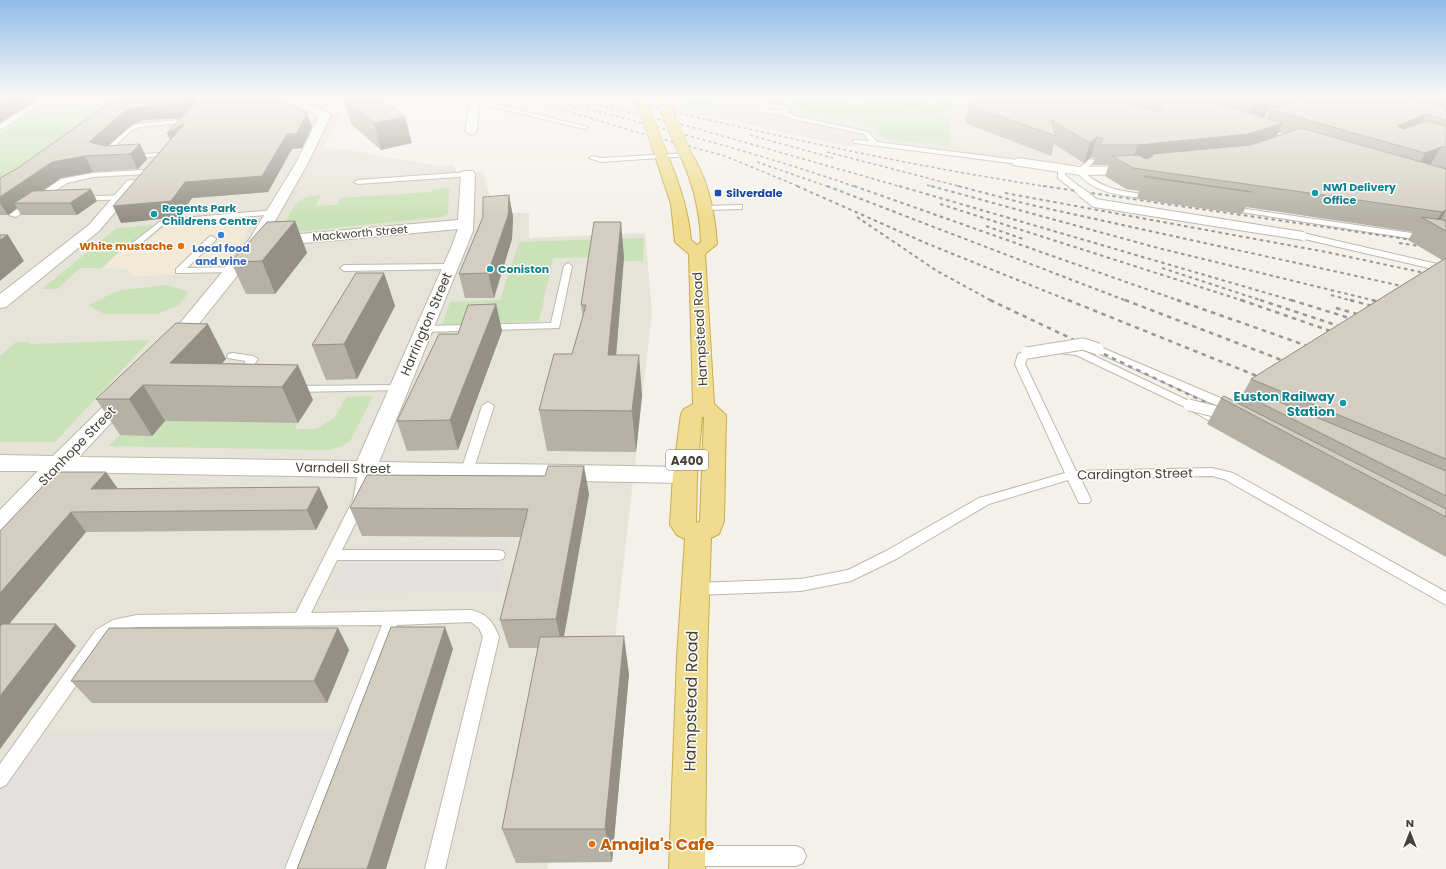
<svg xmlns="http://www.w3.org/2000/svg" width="1446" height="869" viewBox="0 0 1446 869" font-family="Poppins,sans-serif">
<rect width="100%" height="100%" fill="#f3f1ea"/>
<path fill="#e6e3d8" d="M0,97H265L312,118L342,114L324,148L343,149L439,166L454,165L457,174L483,172L495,213H529V238L645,233L652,312L595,816L556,817L547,869H0Z
M679,97H1123L1228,151L1097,166L1067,164L1020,158L1017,165L887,146L863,144L845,146L721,118L689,114Z"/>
<path fill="#f2ead7" d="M255,216L243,240L212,274L133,276L125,269L102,268L125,246L146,242L169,224Z"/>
<path fill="#cae2b7" d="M681,97H698L719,107L704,110L686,107Z
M795,97H845L841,100L861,104L871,99C886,107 903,110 920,112L891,106L870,98L925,97L945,112H940L950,122V146L883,139L878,133L873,130L876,127L817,114L812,117L790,104V102L787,100Z
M927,97H940L971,108L946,111Z
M123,109L0,196V133L31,113Z
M449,188L448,214L442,217L295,232L283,227C293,207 296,196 321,195L315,206L337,205L340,198L431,192L433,189Z
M154,225L131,245L125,246L102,268H80L57,289H42L117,228Z
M644,238L643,261L599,262L600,257L553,258L539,321L442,325L450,302L500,300L519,242Z
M167,285L189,292L179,305L157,314H104L89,305L117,291Z
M150,340L55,442H0V356L16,342H30L29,344Z
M373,396L350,441L342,446L329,450L108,446L120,435L168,417L179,421L298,423L295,429H317L335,417L346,397Z"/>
<path fill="#e2e1de" d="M135,100L123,109L31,113L40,108L58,103Z
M742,109L860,136L845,146L721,118Z
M819,115L876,127L866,133L809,121Z
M510,542L497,592L328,594L350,544Z
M348,731L295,869H0V779L33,734Z"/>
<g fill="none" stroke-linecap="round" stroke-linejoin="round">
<g stroke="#bdb9ad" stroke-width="2">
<path id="service" d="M44,97H51L6,127L0,128V124Z
M475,102H488L588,127L585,129L488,106L473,105V103Z
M768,104H781L791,110L788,113L795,116L868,132L877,142L1018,160L1022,162L1018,164L855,143L853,142V140L869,141L864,134L793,119L783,115L761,112L759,107ZM771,107L784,110L765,109Z
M190,119L193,121L192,122L139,127L132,130L105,155L104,158L99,157L100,153L128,128L136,124Z
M159,153L161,154V156L130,159L127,157L130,155Z
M686,153L689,155L688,156L601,162L589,158L592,156L601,158Z
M1090,159L1096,160L1084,171C1102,191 1128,192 1153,195L1157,197L1153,199C1125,196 1094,195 1076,171Z
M1058,166H1064L1065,175L1084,190V194H1078L1058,178Z
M143,170H146V174L93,177L67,183L16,217L9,215L61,179L93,173Z
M468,172L472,174L471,176L358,184L354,182L358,180Z
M121,195H124V199L80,201L76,199L80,197Z
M739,205H742V209L706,210L702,208L706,206Z
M1225,206L1446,238V244L1228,210L1224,208Z
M274,210H277V214L164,224L138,246H132L131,244L162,220Z
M1303,233L1446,266V272L1300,238V234Z
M212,236L216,239L215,241L187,268L235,267L238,268V272L176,273V269L209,237Z
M568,263L572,266L559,328L423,332L418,329L423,326L551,323L564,266Z
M450,264L453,265V269L344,271L340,268L344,265Z
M1098,346L1237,405L1239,408L1233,412L1229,411L1094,351L1093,349L1094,347Z
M1055,347L1082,350L1193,403L1230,422L1232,425L1230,428H1222L1185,407L1076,355L1051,352L1050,350Z
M1037,348L1041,349L1042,351L1041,353L1027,358L1025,364L1076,471L1212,468L1233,473L1446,592V605L1224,479L1212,476L1081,479L1091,500L1089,503H1079L1068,480L989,504L896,559L851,581L801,591L694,595L689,593L687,589L689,585L694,583L801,579L848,570L886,551L979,498L1065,473L1015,364L1018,354Z
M232,353L253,356L258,359L244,379H236L235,377L246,361L228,358L227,356L228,354Z
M398,385L402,386L404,388L402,390L293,392L287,389L293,386Z
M488,402L494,406L473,471L471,474H463L461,471L482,406Z
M365,465L369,466L371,469L367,500L342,550H498L503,551L505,555L503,559L498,560H337L311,613L471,610C487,614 493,621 499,637L445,869H425L483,637L479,628L471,622L397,625L305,869H285L382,625L137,627L122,631L108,640L6,785L0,788V764L96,630L113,620L137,615L296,613L353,500L359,469L361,466Z
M688,846H796L803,849L806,856L803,863L796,866H688L681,863L678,856L681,849Z"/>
</g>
<g stroke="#bdb9ad" stroke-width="2">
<path id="minor" d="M279,97H294L329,113L331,115L308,163L266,237L458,220L461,174L463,171H473L475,174L473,231L379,462L685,467L693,469L697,475L693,481L685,483L65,472L9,531L0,534V510L38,471H0V455L53,456L121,389L128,387L135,389L138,393L135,397L79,457L357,461L451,248L458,229L271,246L264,242L178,350L171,352L164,350L161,346L249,240L296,163L319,116Z
M471,97H479L480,99L477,131L471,135L465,131Z
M1018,158L1080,167L1136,166L1141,167L1143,170L1141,173L1136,174L1080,175L1013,165L1012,162Z
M132,180L137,181L139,184L99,231L6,307L0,308V294L89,225L127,181Z"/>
</g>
<g stroke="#ccab4b" stroke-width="2">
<path id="trunk" d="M655,97H666L671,108L669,110H661Z
M657,140L663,144C676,175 688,206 691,240L697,245L701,242C700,210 693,182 679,153L681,150H689C708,178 715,212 717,244L705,254L714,404L726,415L724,521L719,534L711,538L707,657L705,869H669L677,657L685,539L677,535L670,525L673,475L681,414L684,409L693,404L689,254L675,242L671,204L651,144ZM702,417H704L700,521L697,523L696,522L697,475Z"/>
</g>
<use href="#service" fill="#fff" fill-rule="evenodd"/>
<use href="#minor" fill="#fff" fill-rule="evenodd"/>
<use href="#trunk" fill="#f0dc8e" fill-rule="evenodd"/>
<path stroke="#979797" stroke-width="1.5" stroke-dasharray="3 3" stroke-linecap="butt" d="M521,97L636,132L725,156L800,187
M540,97C646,124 753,151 856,187
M564,97L691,127L902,187
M595,97L614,102
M609,97C756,131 901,165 1050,187
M750,135L833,158
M827,152L962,187
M757,162L829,187
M927,185L935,187"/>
<path stroke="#979797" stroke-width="2" stroke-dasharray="3.5 3.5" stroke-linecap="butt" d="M797,186L928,244L1070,301
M827,186L1127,301
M854,186L1180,301
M899,186L1294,301
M931,186L1158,248L1376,301
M958,186L1031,205L1411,288
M1043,186L1407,239
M1005,193L1326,252L1434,275
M940,204L1244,301
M857,217L937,271L992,301
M986,226L1023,239
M1399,243L1420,246
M1162,268L1263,301
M1331,295L1353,301"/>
<path stroke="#979797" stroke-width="2.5" stroke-dasharray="4.5 4.5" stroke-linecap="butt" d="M990,300L1226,412
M1068,300L1267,380
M1125,300L1292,364
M1177,300L1316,349
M1241,300L1339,334
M1260,300L1348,329
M1291,300L1359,321
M1350,300L1379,308
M1372,300L1388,304
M1336,308L1367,317"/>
<g stroke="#bdb9ad" stroke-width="10" stroke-linecap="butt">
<path id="service-bridge-far1" d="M1081,192L1095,203L1303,236"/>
</g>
<g stroke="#bdb9ad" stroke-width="13" stroke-linecap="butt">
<path id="service-bridge" d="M1027,353L1083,344L1098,349
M1189,405L1230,415"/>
</g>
<g stroke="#ccab4b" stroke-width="13" stroke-linecap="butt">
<path id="trunk-bridge" d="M642,103L657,144
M665,108L685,153"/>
</g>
<use href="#service-bridge-far1" stroke="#fff" stroke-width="8"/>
<use href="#service-bridge" stroke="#fff" stroke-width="11"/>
<use href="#trunk-bridge" stroke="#f0dc8e" stroke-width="12"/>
</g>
<path fill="#b5b1a5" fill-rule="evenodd" d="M978,97H1446V557L1207,424L1221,398L1238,403L1251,379L1442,260L1408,240L1413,232L1246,207L1242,214L1137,199L1139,191L1126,189L1105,176L1109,165H1092L1095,158L1091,157L1084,163L1054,144L1051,156L965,123L968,105L986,100ZM1267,111H1269L1266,118L1263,117L1265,116ZM1278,132L1283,134L1277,136Z
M344,99L405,117L412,143L381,150L351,124Z
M108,104L312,127L302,148L292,149L268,192L192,198L179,217L121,223L170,140L167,133L181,118L144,120L132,125L108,146L140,144L147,159L138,169L93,172L61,178L42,190L97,201L77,215H21L17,208L8,215H0V178L18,168Z
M509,195L513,217L512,239L494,298H465L459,274Z
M295,221L307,253L275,294H246L231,262Z
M624,257L616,355L642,395L636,452L547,451L539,410L572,354L583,317L581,305Z
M384,273L395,306L357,379L326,380L312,345Z
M496,304L502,331L458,450L407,451L397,421L458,334Z
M226,359L221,363L298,365L313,400L298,423L165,421L152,436L120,435L96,399Z
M106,472L118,489L319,487L328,507L316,530L86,532L9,624L76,646L0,749V531Z
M589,494L564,637L629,674L612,862L516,863L502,829L538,648H509L500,620L521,537L362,536L350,508Z
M338,628L349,650L327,703H92L71,681Z"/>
<path fill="#949086" d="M13,97H41L0,123V105Z
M185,97H203L184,118L144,120L132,125L98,155L89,142L125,111L137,107Z
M1283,97H1324L1277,111Z
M1273,98L1265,116L1245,123L1253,104Z
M307,113L312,127L302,148L292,149L268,192L192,198L179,217L121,223L113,206L185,182L287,134Z
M1426,114L1415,133L1392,143L1397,126Z
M405,117L412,143L381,150L374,123Z
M185,123L174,148L167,133Z
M1283,123L1274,142L1153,156L1152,154L1149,163L1131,164L1138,145Z
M1097,137L1091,157L1084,163L1090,143Z
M140,144L147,159L138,169L130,154Z
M1441,147L1429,167L1414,173L1425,153Z
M85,156L93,172L61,178L25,203H14L17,208L8,215L0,203V197L52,162Z
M91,189L97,201L77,215L70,203Z
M509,195L513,217L512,239L494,298L488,273Z
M1446,210L1437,226L1434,224L1442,212Z
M295,221L307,253L275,294L262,261Z
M621,222L624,257L613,394L608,355Z
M8,235L24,261L0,281V240Z
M384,273L395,306L357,379L344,344Z
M496,304L502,331L458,450L450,420Z
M208,324L226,359L201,386L170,363Z
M639,355L642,395L636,452L632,411Z
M298,365L313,400L298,423L282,387Z
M143,385L165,421L152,436L129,399Z
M584,466L589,494L562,647L556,619Z
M106,472L120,492L91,489Z
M319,487L328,507L316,530L307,510Z
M71,512L86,532L0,635V593Z
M56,624L76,646L0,749V696Z
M445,627L453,649L386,869H367Z
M338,628L349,650L327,703L314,681Z
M624,636L629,674L612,862L605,829Z"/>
<path fill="#d3cec0" stroke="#949086" d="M0,97H13L0,105Z
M130,97H185L178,104L137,107L125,111L89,142L105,146L140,144L130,154L85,156L52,162L0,197V178L18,168L108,104L123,103Z
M200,97H272L307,113L296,134H287L262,176L185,182L171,201L113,206L185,123L167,133Z
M353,97H379L405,117L374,123L344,99Z
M998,97H1112L1155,111L1162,109L1161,107L1130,97H1193L1283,123L1248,134L1138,145H1099L1103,141V139L1097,137L1090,143L1051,120L1056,136L968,105Z
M1228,97H1269L1273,98L1253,104Z
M1309,97H1403L1446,107V120L1426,114L1397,126L1403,129L1427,121L1446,126V147H1441L1425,153L1269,109Z
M1301,128L1446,169V210L1442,212L1133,168L1112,156L1138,155L1146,159L1153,156L1152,154L1251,145Z
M1144,176L1252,192L1144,177Z
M91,189L70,203H14L33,191Z
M509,195L508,216L488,273L459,274L483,217V197Z
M1421,217L1443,220L1446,222V231Z
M295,221L262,261L231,262L267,222Z
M594,222H621L608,355H639L632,411L539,410L554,354H572L586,305H581Z
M0,235H8L0,240Z
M1446,258V459L1251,379Z
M356,273H384L344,344L312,345Z
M496,304L450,420L397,421L439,334H458L468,305Z
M176,323L208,324L170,363L298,365L282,387L143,385L129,399H96Z
M1224,396L1446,509V517L1221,398Z
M1249,397L1263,400L1270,398L1446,471V496Z
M548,466H584L556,619L500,620L528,509L350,508L367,475L545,476Z
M56,472H106L91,489L319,487L307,510L71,512L0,593V531Z
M2,624H56L0,696V627Z
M391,627H445L367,869H297Z
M109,628H338L314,681H71Z
M624,636L605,829H502L540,637Z"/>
<linearGradient id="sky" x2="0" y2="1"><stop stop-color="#90bce8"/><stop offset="0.44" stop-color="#faf9f6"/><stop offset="1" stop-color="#faf9f6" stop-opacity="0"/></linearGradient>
<rect width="1446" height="219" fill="url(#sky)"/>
<rect fill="#1a4fb4" stroke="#fff" stroke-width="1.5" x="714" y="189" width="8" height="8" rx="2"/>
<g fill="#0f9aa8" stroke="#fff" stroke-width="1.5">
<circle cx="1315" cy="193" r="4"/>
<circle cx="154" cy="214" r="4"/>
<circle cx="490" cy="269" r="4"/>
<circle cx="1343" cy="403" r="4"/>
</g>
<circle fill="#3f7fe0" stroke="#fff" stroke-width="1.5" cx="221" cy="235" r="4"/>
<g fill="#e8710a" stroke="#fff" stroke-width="1.5">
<circle cx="181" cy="246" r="4"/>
<circle cx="592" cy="844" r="4"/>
</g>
<g text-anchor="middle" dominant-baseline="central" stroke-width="3" stroke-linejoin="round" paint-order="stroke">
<g font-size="11" font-weight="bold" fill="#0d838f" stroke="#fff" text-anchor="start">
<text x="1323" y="187">NW1 Delivery<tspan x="1323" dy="13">Office</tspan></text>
<text x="162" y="208">Regents Park<tspan x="162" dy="13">Childrens Centre</tspan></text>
<text x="498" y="269">Coniston</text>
</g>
<g font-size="11" font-weight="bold" fill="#164399" stroke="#fff" text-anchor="start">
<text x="726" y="193">Silverdale</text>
</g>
<g font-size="11" fill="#464239" stroke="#fff">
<text transform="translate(360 233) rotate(-5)">Mackworth Street</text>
</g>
<g font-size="11" font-weight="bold" fill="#c56008" stroke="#fff" text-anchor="end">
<text x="173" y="246">White mustache</text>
</g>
<g font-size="11" font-weight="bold" fill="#366cbe" stroke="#fff">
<text x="221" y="248">Local food<tspan x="221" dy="13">and wine</tspan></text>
</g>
<rect fill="#fff" stroke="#7e7b74" stroke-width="1" x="666" y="450" width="42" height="20" rx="3"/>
<g font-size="12" font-weight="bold" fill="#464239">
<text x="687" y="460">A400</text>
</g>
<g font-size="13" fill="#464239" stroke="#fff">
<text transform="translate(426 324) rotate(-67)">Harrington Street</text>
<text transform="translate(700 329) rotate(-93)">Hampstead Road</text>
<text transform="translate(77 446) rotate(-46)">Stanhope Street</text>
<text transform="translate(343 468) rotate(1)">Varndell Street</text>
<text transform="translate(1135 474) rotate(-1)">Cardington Street</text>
</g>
<g font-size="13" font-weight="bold" fill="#0d838f" stroke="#fff" text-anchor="end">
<text x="1335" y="396">Euston Railway<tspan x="1335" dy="15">Station</tspan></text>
</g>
<g font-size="16" fill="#464239" stroke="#fff">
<text transform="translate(691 701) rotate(-89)">Hampstead Road</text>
</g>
<g font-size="16" font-weight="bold" fill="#c56008" stroke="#fff" text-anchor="start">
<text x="600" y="844">Amajla's Cafe</text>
</g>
</g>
<g transform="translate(1410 833)" stroke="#ffffff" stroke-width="3" paint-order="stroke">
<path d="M0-3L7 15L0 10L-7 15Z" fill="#464239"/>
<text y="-6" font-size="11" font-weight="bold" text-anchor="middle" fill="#464239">N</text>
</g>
</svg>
